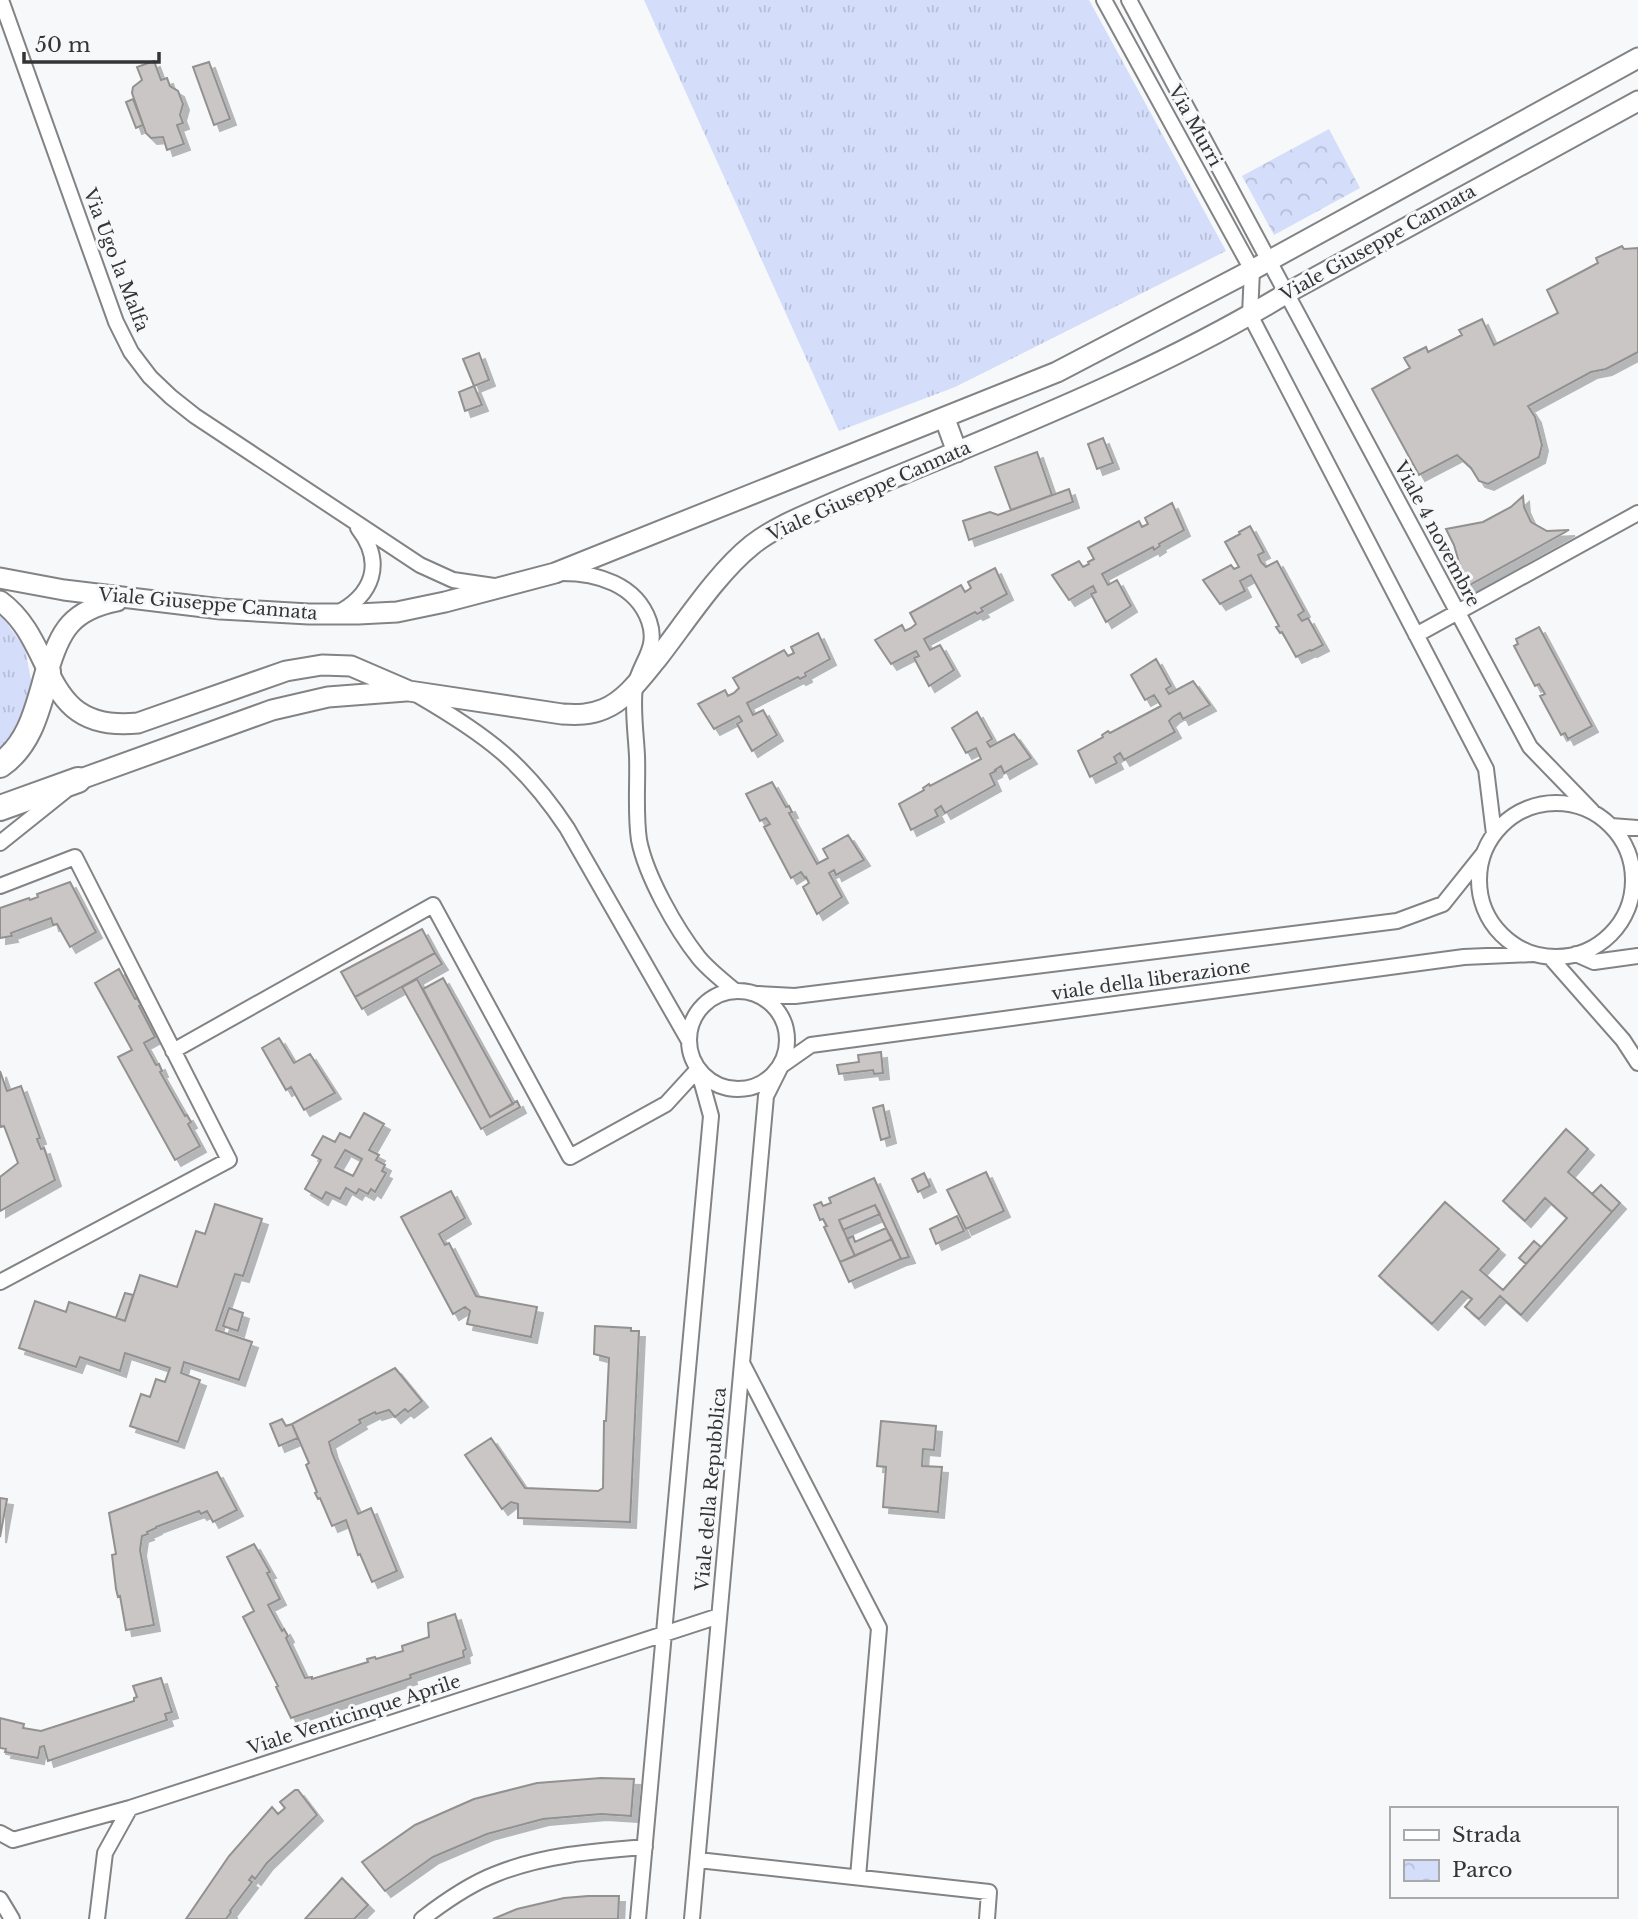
<svg xmlns="http://www.w3.org/2000/svg" width="1638" height="1919" viewBox="0 0 1638 1919" font-family="'Libre Baskerville',serif">
<defs>
<pattern id="grass-tufts" width="24" height="20" patternUnits="userSpaceOnUse" patternTransform="scale(1.75)"><rect width="24" height="20" fill="#d4ddfa"/><path d="M3 7l-1-3M5 7V3M7 7l1-3M15 17l-1-3M17 17v-4M19 17l1-3" fill="none" stroke="#b7bed7"/></pattern>
<pattern id="park-crowns" width="20" height="18" patternUnits="userSpaceOnUse" patternTransform="scale(1.75)"><rect width="20" height="18" fill="#d4ddfa"/><path d="M2 6a3 3 0 1 1 6 0M12 15a3 3 0 1 1 6 0" fill="none" stroke="#b7bed7"/></pattern>
<filter id="shadow"><feDropShadow dx="6" dy="6" stdDeviation="0" flood-color="#0004"/></filter>
</defs>
<rect width="100%" height="100%" fill="#f7f8fa"/>
<path fill="url(#grass-tufts)" d="M644,0H1089L1226,251L955,387L839,431Z
M0,614L25,648L33,691L19,733L0,752Z"/>
<path fill="url(#park-crowns)" d="M1329,129L1360,188L1274,235L1242,176Z"/>
<path fill="#c9c6c5" stroke="#939190" stroke-width="2" fill-rule="evenodd" filter="url(#shadow)" d="M154,61L161,80L167,78L170,86L178,91L183,104L180,115L183,123L177,125L184,144L167,150L163,137L151,138L146,133L132,93L133,87L142,80L137,67Z
M209,62L230,119L214,125L193,67Z
M133,99L143,125L136,128L126,102Z
M1622,246L1624,249L1638,248V352L1606,369L1591,372L1528,406L1535,417L1542,445L1539,457L1488,484L1479,481L1471,468L1457,455L1419,475L1372,389L1410,368L1404,358L1426,347L1428,352L1462,335L1459,330L1482,319L1494,345L1558,313L1547,290L1598,263L1596,258Z
M479,353L489,380L474,386L463,359Z
M474,386L482,405L465,411L459,392Z
M1103,438L1113,463L1097,469L1088,444Z
M1037,452L1052,495L1011,510L995,467Z
M1069,489L1073,502L969,540L963,521L990,512L998,515Z
M1523,496L1524,507L1531,522L1547,531L1569,530L1466,587L1454,545L1446,529L1483,522L1511,507Z
M1172,503L1184,530L1159,544L1160,546L1154,550L1153,547L1102,574L1108,585L1117,580L1131,606L1106,622L1091,594L1096,592L1093,586L1069,600L1052,575L1079,561L1083,567L1089,564L1088,562L1094,559L1088,548L1139,521L1142,527L1148,524L1145,518Z
M1250,526L1264,552L1258,555L1261,562L1266,567L1277,561L1304,611L1298,615L1302,621L1308,618L1323,645L1311,651L1310,650L1296,657L1282,632L1280,633L1276,627L1279,626L1251,575L1240,581L1245,591L1220,604L1203,580L1231,565L1234,569L1239,567L1225,542L1240,534L1239,532Z
M995,568L1007,594L981,608L983,611L977,614L975,612L924,639L930,650L940,645L954,670L929,686L914,658L919,656L916,651L891,664L875,640L902,625L905,631L911,628L916,624L910,613L961,585L965,592L971,588L968,582Z
M1539,627L1592,726L1568,739L1565,733L1561,735L1540,696L1545,694L1539,684L1535,686L1514,646L1518,644L1516,639Z
M818,633L830,659L805,673L806,676L800,679L798,677L747,703L753,715L763,710L777,735L752,751L737,724L742,721L739,716L714,729L698,704L725,690L728,696L734,693L739,688L733,678L784,650L788,656L794,653L791,647Z
M1156,659L1171,686L1166,689L1169,694L1193,681L1210,705L1183,719L1180,713L1173,717L1169,721L1175,732L1124,760L1120,753L1114,757L1117,763L1090,777L1078,751L1103,737L1102,735L1108,731L1110,733L1161,706L1154,695L1145,700L1131,675Z
M977,712L992,739L987,742L990,747L1014,734L1031,758L1004,773L1001,766L995,770L996,771L990,774L995,785L945,813L941,806L935,810L938,816L911,830L899,804L924,790L923,788L929,784L930,786L981,759L976,748L966,753L952,728Z
M772,782L786,807L789,806L792,812L789,813L817,864L828,858L823,849L848,835L864,860L836,875L834,870L829,873L842,897L817,914L803,887L809,883L806,877L805,878L801,872L791,878L764,827L770,824L766,818L760,821L746,794Z
M70,882L96,932L70,947L57,924L53,925L51,918L11,933L12,936L0,938V908L29,898L30,900L38,897L37,894Z
M422,929L435,953L355,997L341,972Z
M435,953L442,964L362,1009L355,997Z
M119,969L135,999L137,998L141,1005L139,1006L155,1037L144,1043L156,1065L159,1064L162,1071L160,1072L185,1116L187,1115L191,1122L188,1124L200,1146L175,1160L118,1057L132,1050L95,983Z
M443,978L513,1104L490,1117L423,989Z
M417,979L490,1117L517,1101L520,1107L481,1129L402,987Z
M279,1038L294,1063L310,1054L335,1093L304,1110L291,1087L286,1090L262,1048Z
M881,1052L883,1073L874,1074L873,1070L839,1074L837,1065L859,1062L858,1055Z
M0,1071L7,1091L21,1086L40,1138L37,1139L41,1149L44,1148L55,1180L0,1211V1177L18,1163L4,1126L1,1127L0,1124Z
M883,1105L890,1137L881,1140L873,1108Z
M364,1113L384,1124L369,1150L379,1155L376,1160L385,1165L382,1171L386,1173L375,1192L371,1189L368,1194L359,1189L356,1194L346,1188L340,1199L326,1192L322,1199L305,1189L321,1160L312,1155L323,1136L335,1142L340,1133L350,1138ZM345,1150L362,1159L353,1176L335,1167Z
M1566,1129L1588,1149L1568,1172L1612,1212L1521,1315L1500,1296L1479,1319L1465,1307L1472,1299L1462,1291L1432,1324L1379,1276L1445,1202L1499,1249L1480,1270L1503,1290L1567,1218L1545,1198L1525,1221L1503,1201Z
M986,1172L1004,1211L966,1229L947,1190Z
M924,1173L930,1186L918,1192L912,1179Z
M874,1178L909,1257L901,1259L875,1205L839,1220L855,1256L840,1262L824,1227L827,1226L823,1219L820,1220L814,1205L821,1202L823,1206L831,1203L829,1198Z
M1601,1185L1620,1203L1612,1212L1592,1194Z
M451,1191L465,1218L439,1234L445,1245L449,1243L476,1296L537,1307L531,1337L467,1324L470,1311L465,1307L453,1314L401,1217Z
M215,1204L262,1219L243,1276L235,1274L216,1330L252,1342L239,1380L184,1362L181,1373L200,1380L178,1442L130,1426L141,1394L150,1397L156,1379L165,1382L170,1368L125,1353L120,1371L80,1357L76,1367L19,1348L35,1301L66,1312L69,1302L125,1321L140,1275L177,1287L196,1231L205,1234Z
M875,1205L880,1214L843,1230L839,1220Z
M957,1216L964,1231L936,1244L930,1229Z
M886,1228L892,1239L855,1256L847,1239L853,1236L855,1242Z
M892,1239L901,1259L849,1282L840,1262Z
M1534,1241L1541,1247L1526,1264L1519,1258Z
M125,1293L133,1295L125,1321L116,1318Z
M229,1308L243,1313L238,1331L223,1326Z
M595,1326L631,1328V1331H639L630,1522L518,1518V1504L511,1502L502,1509L465,1455L491,1438L525,1488L598,1491L603,1488L604,1421H606L609,1358L594,1354Z
M395,1368L422,1401L408,1412L405,1409L395,1417L389,1410L376,1414L375,1412L359,1420L361,1423L329,1442L332,1453L358,1514L371,1508L397,1571L372,1582L360,1554L358,1555L346,1520L332,1526L320,1498L318,1499L315,1493L317,1492L306,1465L309,1463L292,1424Z
M282,1419L286,1426L292,1424L298,1438L279,1446L270,1424Z
M881,1421L936,1426L934,1450L923,1449L922,1466L942,1467L938,1512L883,1507L886,1467L877,1466Z
M217,1472L237,1510L213,1522L207,1511L201,1514L199,1511L156,1527V1528L147,1532L148,1534L142,1536L140,1550L154,1625L126,1630L120,1596L118,1597L116,1589L112,1555L116,1554L109,1513Z
M0,1498L7,1499L0,1537Z
M254,1544L270,1572L267,1573L280,1599L268,1605L282,1631L284,1629L288,1636L286,1638L305,1678L312,1677V1679L368,1662L367,1659L375,1657L376,1659L403,1651L402,1646L429,1637L428,1623L455,1614L466,1649L463,1651L464,1657L410,1675L411,1678L291,1718L276,1687L278,1686L243,1617L254,1611L227,1557Z
M161,1678L172,1712L165,1714L167,1720L48,1761L44,1746L40,1747L38,1758L5,1752L6,1749L0,1748V1718L24,1724L23,1728L41,1731L134,1701V1698L137,1697L133,1686Z
M601,1778L634,1779L631,1816L601,1814L543,1819L487,1834L433,1857L385,1891L362,1862L415,1825L474,1799L537,1783Z
M295,1790H298L317,1815L267,1863L255,1879L252,1876L249,1880L252,1882L230,1911L231,1912L226,1919H186L229,1856L272,1807L278,1814L285,1808L280,1802Z
M342,1878L368,1905L354,1919H305Z
M588,1896H619L618,1919H493L517,1909L564,1898Z"/>
<g fill="none" stroke-linecap="round" stroke-linejoin="round">
<g stroke="#828385" stroke-width="18">
<path id="minor" d="M1,0L116,322L131,352L150,377L171,397L195,416L420,565L453,580L494,586
M1104,0L1252,270L1250,315L1486,769L1494,834
M1129,0L1530,747L1592,811
M562,573C597,573 636,584 649,621C659,649 639,663 635,687C632,708 636,734 637,756C638,783 635,813 639,840C646,876 676,929 699,958C709,970 722,980 734,990
M336,614C373,595 385,563 358,528
M1416,635L1638,513
M419,696C486,735 524,763 567,828L689,1041
M1479 880a77 77 0 1 1 154 0a77 77 0 1 1-154 0Z
M1611,826L1638,828
M0,843L65,791
M0,886L75,857L229,1160L0,1282
M1576,954L1594,962L1638,956
M1550,957L1623,1040L1638,1063
M689 1040a49 49 0 1 1 98 0a49 49 0 1 1-98 0Z
M758,994L795,996L1397,921L1443,904L1483,854
M173,1051L433,905L570,1157L666,1104L698,1069
M742,1363L879,1628L858,1877
M0,1833L13,1840L130,1808L719,1616
M698,1860L989,1892L987,1919
M0,1899L12,1919
M97,1919L105,1853L130,1808
M422,1919C444,1902 470,1884 496,1874C543,1855 595,1851 645,1847
M638,1919L711,1116L698,1069
M692,1919L766,1096L781,1066L811,1045L1464,957L1533,954"/>
</g>
<g stroke="#828385" stroke-width="23">
<path id="tertiary" d="M945,419L957,452
M0,578L64,590L221,609L309,614H358L397,612L445,602L555,573L1057,372L1252,270L1638,58
M0,601C59,644 38,733 138,723L286,671L322,665L351,666L409,691L562,714C577,715 590,715 604,709C626,700 642,677 657,659C685,623 717,573 752,545C771,530 794,520 817,510C857,492 898,476 939,459C1057,410 1177,360 1287,293L1638,101
M48,672C60,630 72,610 117,601
M78,780L272,710L328,697L406,691"/>
</g>
<g stroke="#828385" stroke-width="28">
<path id="trunk" d="M0,765C31,744 38,706 48,672
M0,808L78,780"/>
</g>
<use href="#minor" stroke="#fff" stroke-width="14"/>
<use href="#tertiary" stroke="#fff" stroke-width="19"/>
<use href="#trunk" stroke="#fff" stroke-width="24"/>
</g>
<g text-anchor="middle" dominant-baseline="central" stroke-width="6" stroke-linejoin="round" paint-order="stroke">
<g font-size="18" fill="#343535" stroke="#f7f8fa">
<text transform="translate(1195 126) rotate(61)">Via Murri</text>
<text transform="translate(1378 243) rotate(-29)">Viale Giuseppe Cannata</text>
<text transform="translate(116 260) rotate(69)">Via Ugo la Malfa</text>
<text transform="translate(869 491) rotate(-24)">Viale Giuseppe Cannata</text>
<text transform="translate(1437 534) rotate(62)">Viale 4 novembre</text>
<text transform="translate(208 604) rotate(5)">Viale Giuseppe Cannata</text>
<text transform="translate(1151 980) rotate(-8)">viale della liberazione</text>
<text transform="translate(711 1489) rotate(-85)">Viale della Repubblica</text>
<text transform="translate(354 1715) rotate(-18)">Viale Venticinque Aprile</text>
</g>
</g>
<rect x="1390" y="1807" width="228" height="91" fill="#f7f8fa" stroke="#a9aaab" stroke-width="2"/>
<rect x="1404" y="1830" width="35" height="10" fill="#ffffff" stroke="#a9aaab" stroke-width="2"/>
<text x="1452" y="1842" font-size="21" fill="#343535">Strada</text>
<rect x="1404" y="1860" width="35" height="21" fill="url(#park-crowns)" stroke="#a9aaab" stroke-width="2"/>
<text x="1452" y="1877" font-size="21" fill="#343535">Parco</text>
<path d="M24 52v10h135v-10" fill="none" stroke="#343535" stroke-width="3.5"/>
<text x="35" y="52" font-size="21" fill="#343535" stroke="#f7f8fa" stroke-width="5" paint-order="stroke">50 m</text>
</svg>
